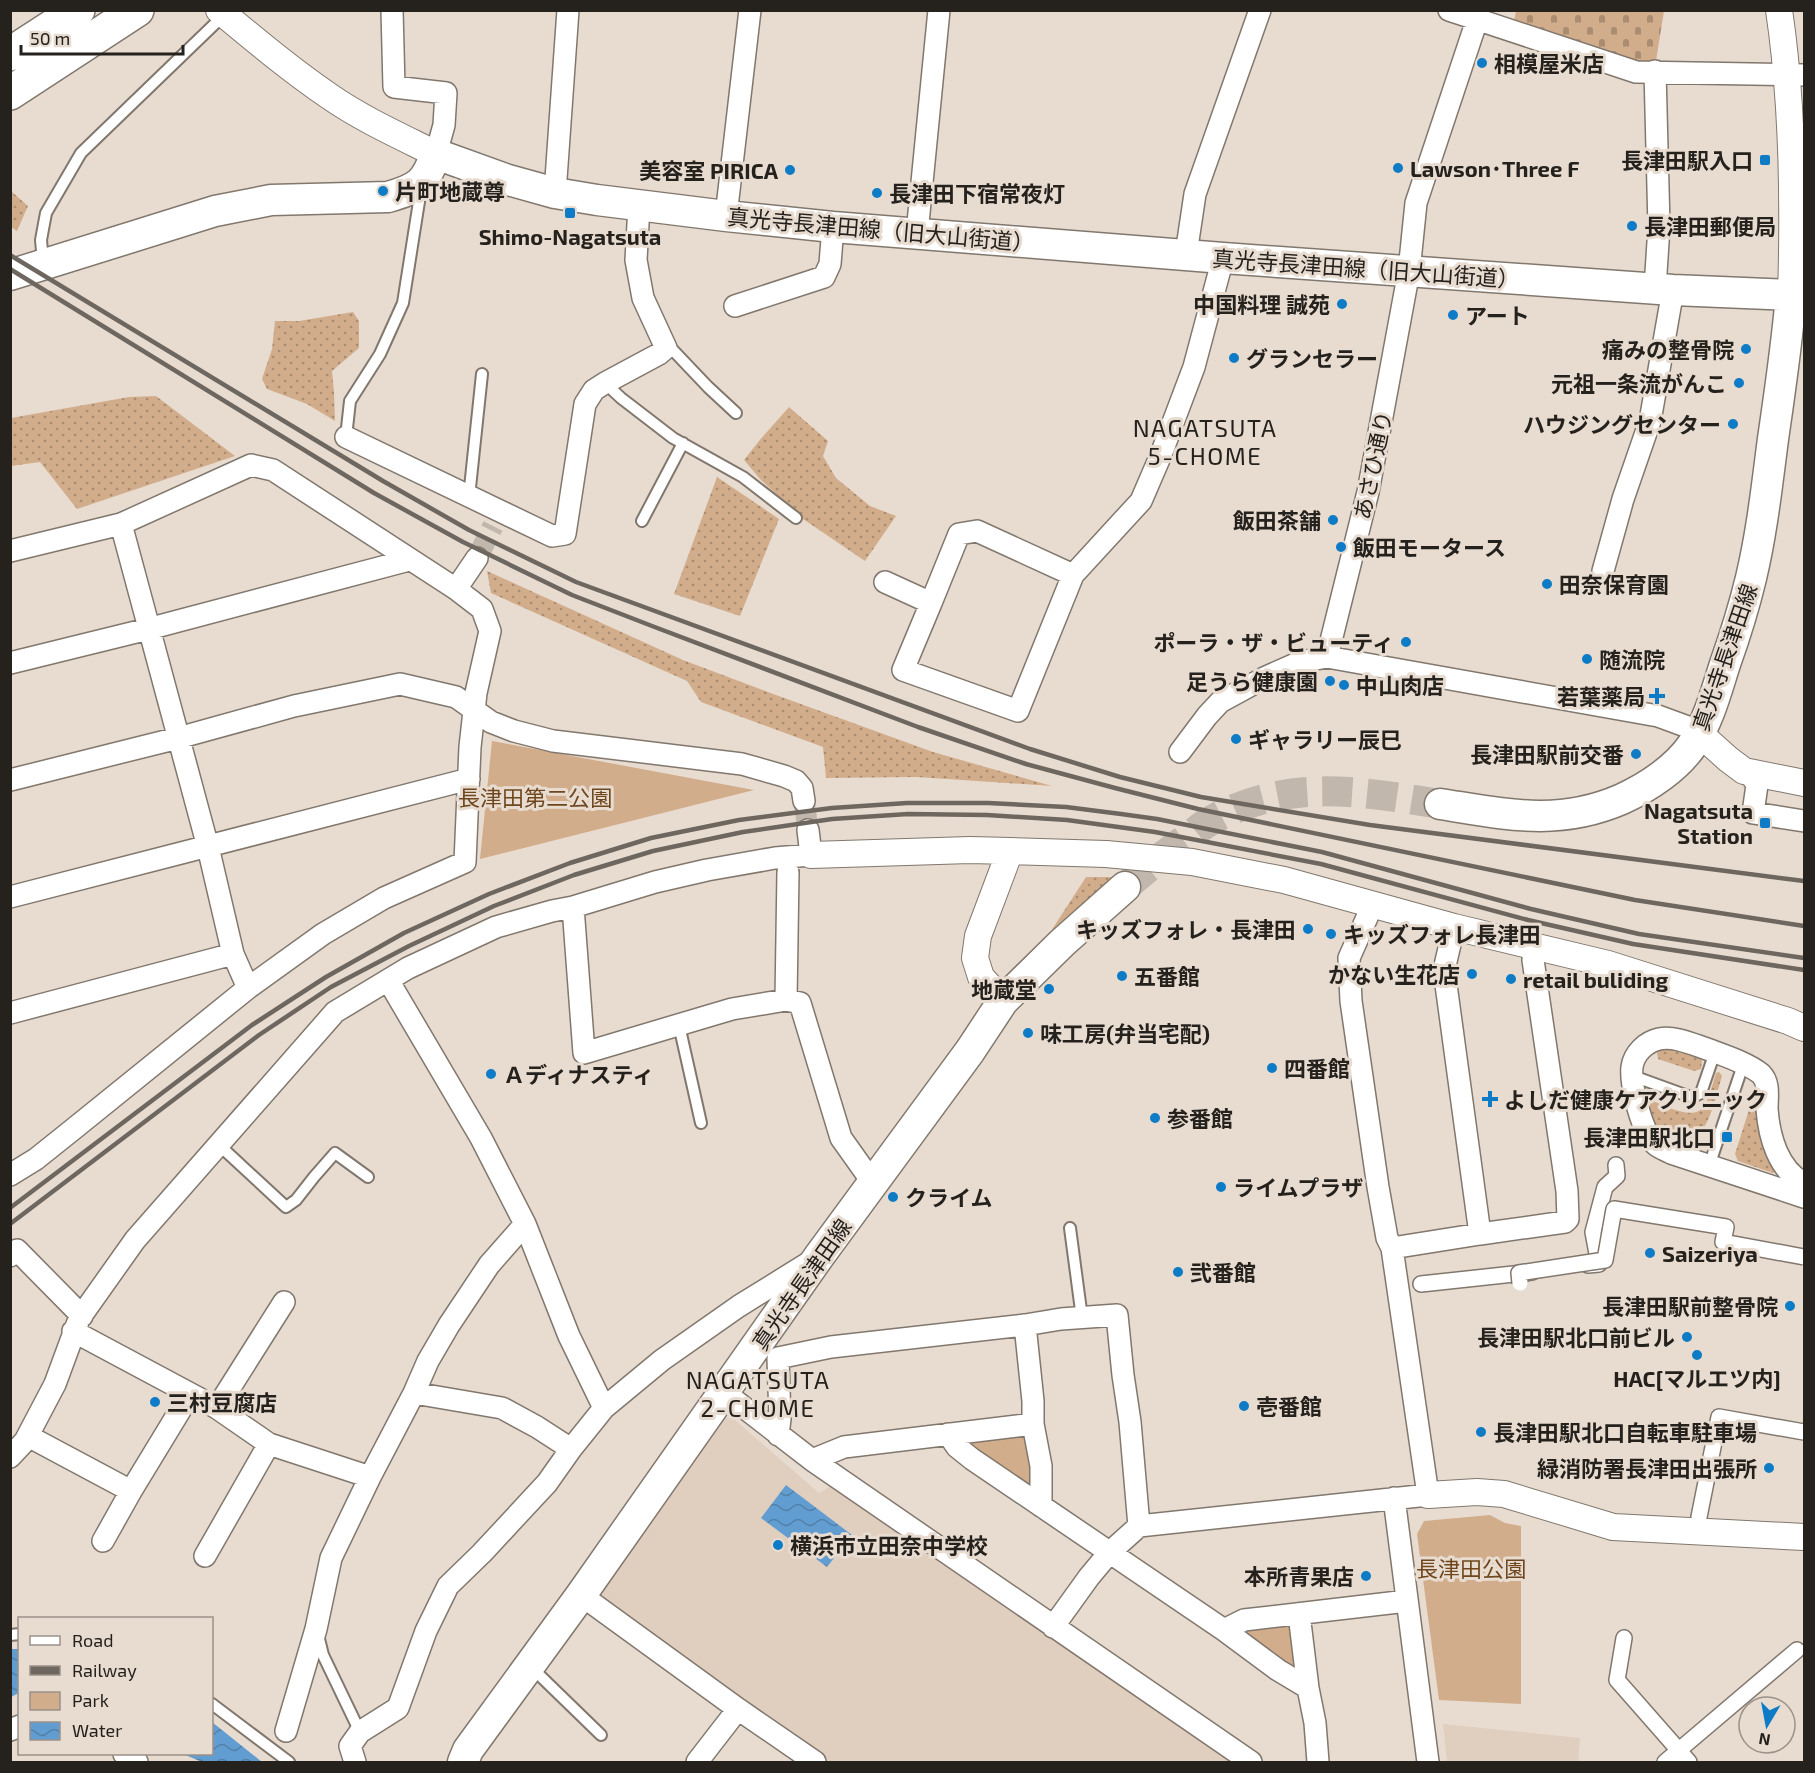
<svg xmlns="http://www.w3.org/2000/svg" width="1815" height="1773" viewBox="0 0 1815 1773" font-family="'Exo 2','Noto Sans JP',sans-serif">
<defs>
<pattern id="grass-dots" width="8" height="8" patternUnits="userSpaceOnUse" patternTransform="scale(1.5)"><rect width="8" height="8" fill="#d2ad8b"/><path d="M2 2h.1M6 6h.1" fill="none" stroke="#aa8c71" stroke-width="1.8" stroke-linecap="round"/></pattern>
<pattern id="cemetery-stones" width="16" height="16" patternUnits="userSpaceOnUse" patternTransform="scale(1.5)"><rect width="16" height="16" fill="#d2ad8b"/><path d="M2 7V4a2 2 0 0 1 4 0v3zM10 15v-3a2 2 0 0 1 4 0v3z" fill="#aa8c71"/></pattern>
<pattern id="water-waves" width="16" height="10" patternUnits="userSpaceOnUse" patternTransform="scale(1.5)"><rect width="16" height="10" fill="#629dd1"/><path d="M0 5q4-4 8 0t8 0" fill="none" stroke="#5180a9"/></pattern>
</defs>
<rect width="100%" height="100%" fill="#e8dcd1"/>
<path fill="#e0cebf" d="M723,1417L735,1420L819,1493L835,1484L1236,1762H829L595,1598Z
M1443,1724L1580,1738L1578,1762H1447Z"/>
<path fill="url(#grass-dots)" d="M11,191L28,206L17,231L11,227Z
M353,312L359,321V348L332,371L334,392L335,421L307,404L267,389L262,379L272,349L275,321H299Z
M156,396L235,456L77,509L40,462L11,466V418L129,397Z
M789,407L828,441L823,456L836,478L870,506L896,516L865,561L803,519L760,479L744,460L759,441Z
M717,477L779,519L740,616L674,594Z
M487,571L683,660L776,695L933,752L1052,786L917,777L826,778L823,747L701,702L687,681L491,593Z
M1086,877H1113L1051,931Z
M1670,1048L1700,1058L1702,1061L1701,1069L1694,1071L1658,1059L1657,1053L1662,1049Z
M1719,1072L1722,1076C1717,1092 1713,1114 1703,1129C1689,1148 1663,1138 1653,1120C1650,1114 1649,1108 1648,1102L1650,1100C1665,1105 1695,1123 1705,1105C1710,1095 1713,1083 1716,1073Z
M1753,1097L1766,1155L1775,1170L1773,1173L1738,1161L1735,1154Z"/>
<path fill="url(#cemetery-stones)" d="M1516,11H1664L1656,61L1638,62L1514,21Z"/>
<path fill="#d2ad8b" d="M492,741L754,790L480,859Z
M1021,1431L1029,1440L1034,1484L1029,1490L966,1449L970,1437Z
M1490,1515L1505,1523L1521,1526V1704L1439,1700L1417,1534L1424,1521Z
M1285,1622L1296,1628L1298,1667L1293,1673L1246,1641L1247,1626Z"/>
<path fill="url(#water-waves)" d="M786,1485L852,1535L827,1567L761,1518Z
M10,1649H20L19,1693L11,1697Z
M212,1722L262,1762H202L183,1754H212Z"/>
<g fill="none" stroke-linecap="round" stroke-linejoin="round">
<path stroke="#c1b7ad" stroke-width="21" stroke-dasharray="21 10" stroke-linecap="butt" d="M477,558L493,526
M804,801L808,830"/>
<path stroke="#c1b7ad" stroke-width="30" stroke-dasharray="30 15" stroke-linecap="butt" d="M1125,887C1146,869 1167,852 1190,836C1197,830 1204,824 1212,820C1287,778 1359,791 1440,804"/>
<g stroke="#81776d" stroke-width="14">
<path id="service" d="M43,262L41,240L46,213L81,153L224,15
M669,346L708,387L736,413
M605,383L621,398L673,438L743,477L796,518
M346,437L350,401L380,354L403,303L421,189
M469,497L482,374
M642,521L683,443
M679,1025L701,1123
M1633,1076L1688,1096H1695L1701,1093L1715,1052
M218,1144L286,1207L296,1200L314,1177L335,1153L368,1177
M1709,1166L1743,1065
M1070,1228L1082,1318
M10,1635L20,1634
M318,1635L323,1655L360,1732
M531,1667L601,1735
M212,1704L289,1762"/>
</g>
<g stroke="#81776d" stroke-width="18">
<path id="pedestrian" d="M1588,1265L1599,1264L1593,1232L1605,1187L1617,1176L1616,1165
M1421,1284L1532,1272
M1699,1517L1719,1417L1804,1432
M1624,1638L1617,1680L1689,1762
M1665,1762L1797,1650"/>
</g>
<g stroke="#81776d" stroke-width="24">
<path id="minor" d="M392,10L394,87L446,93L444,125L436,154
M1449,10L1636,72L1804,75
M1655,71L1659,227L1655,288
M555,193L568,10
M726,216L750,10
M917,233L939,10
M1186,254L1195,194L1260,10
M735,306L824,277L830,264L833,227
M346,437L552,536L565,534L585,404L594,390L605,383L659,354L666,348L643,298L636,260L639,206
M121,524L208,847L233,954L248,988
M10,551L121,524L251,465L273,470L456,589L482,609L490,631L476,693L470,747L465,862L384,898L323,934L248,988L76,1127L36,1159L10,1175
M1603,571L1623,499L1650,421L1673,290
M885,582L931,603L959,534L977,531L1073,575
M456,589L477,558
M931,603L903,670L1018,711L1073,575L1141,501L1160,457L1194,367L1223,258
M1327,657L1368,492L1409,271L1416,203L1477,20
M10,663L148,629L409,560
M1180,752L1207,716L1220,702L1264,678L1300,662L1327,657L1658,716L1688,727L1699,733
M1744,771L1752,777L1757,785L1753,813L1804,821
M10,780L178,738L294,706L400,684L456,697L491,722L514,731L553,741L742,764L784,776L796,781L802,788L804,801
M10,897L469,779
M573,907L584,1053L732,1009L786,1000L800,1003L841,1138L873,1183
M388,980L481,1138L525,1224L569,1336L604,1408
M786,1000L788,872
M10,1013L233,954
M1804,1183C1778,1170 1769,1136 1767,1109C1767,1097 1770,1083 1761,1074C1748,1063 1723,1055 1707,1049C1692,1044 1675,1036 1659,1039C1646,1042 1634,1053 1632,1067C1630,1085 1642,1132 1655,1144C1659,1148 1666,1150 1671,1153L1804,1197
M1480,1234L1565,1222L1568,1219L1567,1191L1533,960L1534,946
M1392,1248L1480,1234L1444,970L1454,927
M10,1256L17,1250L82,1316
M1025,1325L1033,1401V1424L1041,1466V1506
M73,1331L217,1408L269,1444L370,1477
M724,1392L812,1460L1251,1762
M414,1393L502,1408L537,1427L571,1449
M217,1408L284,1302
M948,1434L957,1447L972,1459L1224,1630L1278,1670L1308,1688
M778,1435L780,1419L778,1358L831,1347L1025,1325L1061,1319L1117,1315L1123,1375L1130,1422L1139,1526
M28,1436L131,1491
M10,1457L25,1441L55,1384L79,1319L135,1240L335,1012L408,968L496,927L552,911L573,907L655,882L707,870L775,858L811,855L808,830
M812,1460L844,1447L1033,1424
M1394,1498L1428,1762
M103,1541L131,1491L190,1394
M205,1556L269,1444
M581,1595L738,1709L815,1762
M1299,1614L1308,1688L1315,1723L1318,1762
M1053,1627L1089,1577L1109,1553L1139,1526L1428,1495L1392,1248L1387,1238L1378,1187L1351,1001L1349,958L1373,904
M1224,1630L1244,1620L1407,1601
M10,1730L20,1726
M286,1731L316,1629L331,1558L370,1477L414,1393L428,1361L449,1325L489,1265L525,1224
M124,1754L137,1762
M355,1762L350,1746L360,1732L398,1708L426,1631L448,1586L482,1553L547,1483L571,1449L604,1408L662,1360L739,1306L810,1262
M697,1762L738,1709"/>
</g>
<g stroke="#81776d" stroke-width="28">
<path id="tertiary" d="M219,10C255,40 291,70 329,96C362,119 400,136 436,154
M1779,10C1793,104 1794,201 1791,295L1804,296
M1699,733L1728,759L1744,771L1804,783
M811,855L970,850L1010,851L1106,854L1192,862L1284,880L1454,927L1608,964L1788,1021L1804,1028
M1003,1001L981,977L975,958L978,936L1010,851
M1428,1495L1477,1492L1504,1494L1613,1527L1804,1537"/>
</g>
<g stroke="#81776d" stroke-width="33">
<path id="secondary" d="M10,275L215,211L271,200L388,197C419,188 425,183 436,154L508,180L555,193L597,200L726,216L833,227L1223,258L1673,290L1791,295C1787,344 1780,391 1773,439C1767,485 1762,532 1751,578C1744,607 1735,636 1725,664C1716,692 1709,720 1693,744C1677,768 1648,787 1622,799C1558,827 1505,814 1440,804
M463,1762L468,1750L581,1595L820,1255L970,1051L1003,1001L1062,943L1125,887"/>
</g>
<g stroke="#81776d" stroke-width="36">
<path id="trunk" d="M10,54L78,10
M10,93L137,10"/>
</g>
<use href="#service" stroke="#fff" stroke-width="10"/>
<use href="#pedestrian" stroke="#fff" stroke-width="15"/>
<use href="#minor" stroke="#fff" stroke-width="21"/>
<use href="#tertiary" stroke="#fff" stroke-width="26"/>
<use href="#secondary" stroke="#fff" stroke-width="30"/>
<use href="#trunk" stroke="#fff" stroke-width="33"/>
<path stroke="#6e6760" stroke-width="4.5" d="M10,255L383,481L469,530L576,582L1030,749L1120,777L1201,797L1370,825L1804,881
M10,269L374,493L463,542L572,595L652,626L918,727L1026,764L1115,788L1198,809L1635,900L1804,926
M10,1208L252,1025L326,977L404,933L489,894L570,863L651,838L739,820L832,808L907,803H988L1066,807L1121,814L1157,819L1322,852L1531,909L1639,934L1804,958
M10,1224L259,1035L331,987L409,946L494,906L574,875L653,851L743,832L832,819L908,814L987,815L1067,820L1155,832L1321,864L1528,920L1633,944L1804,970"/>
<g stroke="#81776d" stroke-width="18" stroke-linecap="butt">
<path id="pedestrian-bridge" d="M1520,1283L1519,1273L1605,1260L1614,1209L1726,1227L1723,1242L1804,1257"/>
</g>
<use href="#pedestrian-bridge" stroke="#fff" stroke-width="15"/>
</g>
<g fill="#0d7bc5" stroke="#e8dcd1" stroke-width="2">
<circle cx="1482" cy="63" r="6"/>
<rect x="1759" y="154" width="12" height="12" rx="3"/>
<circle cx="1398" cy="168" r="6"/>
<circle cx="790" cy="170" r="6"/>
<circle cx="383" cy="191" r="6"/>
<circle cx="877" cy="193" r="6"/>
<rect x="564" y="207" width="12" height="12" rx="3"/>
<circle cx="1632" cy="226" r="6"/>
<circle cx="1342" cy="304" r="6"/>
<circle cx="1453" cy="315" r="6"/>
<circle cx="1746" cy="349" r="6"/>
<circle cx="1234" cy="358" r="6"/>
<circle cx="1739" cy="383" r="6"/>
<circle cx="1733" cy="424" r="6"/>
<circle cx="1333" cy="520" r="6"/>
<circle cx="1341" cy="547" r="6"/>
<circle cx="1547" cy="584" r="6"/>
<circle cx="1406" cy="642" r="6"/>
<circle cx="1587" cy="659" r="6"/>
<circle cx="1330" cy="681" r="6"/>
<circle cx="1344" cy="685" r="6"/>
<path d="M1654 687h6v6h6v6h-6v6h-6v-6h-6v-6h6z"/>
<circle cx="1236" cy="739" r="6"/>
<circle cx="1636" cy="754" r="6"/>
<rect x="1759" y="817" width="12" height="12" rx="3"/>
<circle cx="1308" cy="929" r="6"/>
<circle cx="1331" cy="934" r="6"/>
<circle cx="1472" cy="974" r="6"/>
<circle cx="1122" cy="976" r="6"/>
<circle cx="1511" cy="979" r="6"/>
<circle cx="1049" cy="989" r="6"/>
<circle cx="1028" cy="1033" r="6"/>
<circle cx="1272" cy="1068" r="6"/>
<circle cx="491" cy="1074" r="6"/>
<path d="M1487 1090h6v6h6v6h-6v6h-6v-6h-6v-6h6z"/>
<circle cx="1155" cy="1118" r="6"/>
<rect x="1721" y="1131" width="12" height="12" rx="3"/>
<circle cx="1221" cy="1187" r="6"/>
<circle cx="893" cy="1197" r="6"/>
<circle cx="1650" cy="1253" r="6"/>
<circle cx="1178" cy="1272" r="6"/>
<circle cx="1790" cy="1306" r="6"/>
<circle cx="1687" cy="1337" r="6"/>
<circle cx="1697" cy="1355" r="6"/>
<circle cx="155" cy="1402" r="6"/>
<circle cx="1244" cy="1406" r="6"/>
<circle cx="1481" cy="1432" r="6"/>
<circle cx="1769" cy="1468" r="6"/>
<circle cx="778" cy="1545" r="6"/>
<circle cx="1366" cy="1576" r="6"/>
</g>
<g text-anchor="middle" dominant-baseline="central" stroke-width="6" stroke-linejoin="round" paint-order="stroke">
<g font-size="22" font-weight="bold" fill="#25211d" stroke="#e8dcd1" text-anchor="start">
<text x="1494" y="63">相模屋米店</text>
<text x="1753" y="160" text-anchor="end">長津田駅入口</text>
<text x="1410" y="168">Lawson･Three F</text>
<text x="778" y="170" text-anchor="end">美容室 PIRICA</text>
<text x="395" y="191">片町地蔵尊</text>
<text x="889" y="193">長津田下宿常夜灯</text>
<text x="1644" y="226">長津田郵便局</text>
<text x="570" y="236" text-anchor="middle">Shimo-Nagatsuta</text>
<text x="1330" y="304" text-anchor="end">中国料理 誠苑</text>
<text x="1465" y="315">アート</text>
<text x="1734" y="349" text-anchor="end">痛みの整骨院</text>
<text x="1246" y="358">グランセラー</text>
<text x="1727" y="383" text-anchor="end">元祖一条流がんこ</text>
<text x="1721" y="424" text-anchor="end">ハウジングセンター</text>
<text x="1321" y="520" text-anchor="end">飯田茶舗</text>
<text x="1353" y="547">飯田モータース</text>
<text x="1559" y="584">田奈保育園</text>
<text x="1394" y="642" text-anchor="end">ポーラ・ザ・ビューティ</text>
<text x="1599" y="659">随流院</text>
<text x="1318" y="681" text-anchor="end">足うら健康園</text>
<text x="1356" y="685">中山肉店</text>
<text x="1645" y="696" text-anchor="end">若葉薬局</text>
<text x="1248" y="739">ギャラリー辰巳</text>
<text x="1624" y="754" text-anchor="end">長津田駅前交番</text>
<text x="1753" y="810" text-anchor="end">Nagatsuta<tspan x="1753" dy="25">Station</tspan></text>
<text x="1296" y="929" text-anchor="end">キッズフォレ・長津田</text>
<text x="1343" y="934">キッズフォレ長津田</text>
<text x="1460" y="974" text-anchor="end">かない生花店</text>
<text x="1134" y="976">五番館</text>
<text x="1523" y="979">retail buliding</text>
<text x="1037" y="989" text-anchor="end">地蔵堂</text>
<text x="1040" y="1033">味工房(弁当宅配)</text>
<text x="1284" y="1068">四番館</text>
<text x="503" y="1074">Ａディナスティ</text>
<text x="1504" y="1099">よしだ健康ケアクリニック</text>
<text x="1167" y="1118">参番館</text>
<text x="1715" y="1137" text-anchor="end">長津田駅北口</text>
<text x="1233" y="1187">ライムプラザ</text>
<text x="905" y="1197">クライム</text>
<text x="1662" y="1253">Saizeriya</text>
<text x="1190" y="1272">弐番館</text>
<text x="1778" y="1306" text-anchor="end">長津田駅前整骨院</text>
<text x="1675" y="1337" text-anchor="end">長津田駅北口前ビル</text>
<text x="1697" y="1378" text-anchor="middle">HAC[マルエツ内]</text>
<text x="167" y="1402">三村豆腐店</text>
<text x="1256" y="1406">壱番館</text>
<text x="1493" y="1432">長津田駅北口自転車駐車場</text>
<text x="1757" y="1468" text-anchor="end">緑消防署長津田出張所</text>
<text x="790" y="1545">横浜市立田奈中学校</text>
<text x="1354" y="1576" text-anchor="end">本所青果店</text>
</g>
<g font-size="22" fill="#25211d" stroke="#e8dcd1">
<text transform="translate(881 229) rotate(5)">真光寺長津田線（旧大山街道）</text>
<text transform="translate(1366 268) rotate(4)">真光寺長津田線（旧大山街道）</text>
<text transform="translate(1372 465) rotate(-78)">あさひ通り</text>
<text transform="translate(1724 657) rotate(-71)">真光寺長津田線</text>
<text transform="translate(801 1284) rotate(-55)">真光寺長津田線</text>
</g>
<g font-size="22" fill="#6f471e" stroke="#e8dcd1">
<text x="535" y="797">長津田第二公園</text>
<text x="1471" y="1568">長津田公園</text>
</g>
<g font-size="24" letter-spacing="1.5" fill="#25211d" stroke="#e8dcd1">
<text x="1205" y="427">NAGATSUTA<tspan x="1205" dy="28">5-CHOME</tspan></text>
<text x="758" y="1379">NAGATSUTA<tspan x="758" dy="28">2-CHOME</tspan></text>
</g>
</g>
<rect width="1815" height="1773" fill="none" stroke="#25211d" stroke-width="24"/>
<rect x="18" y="1617" width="195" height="138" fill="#e8dcd1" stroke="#9a9189" stroke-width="1.5"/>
<rect x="30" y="1636" width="30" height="9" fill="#ffffff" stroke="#9a9189" stroke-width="1.5"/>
<text x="72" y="1647" font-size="18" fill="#25211d">Road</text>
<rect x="30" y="1666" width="30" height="9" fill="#6e6760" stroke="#9a9189" stroke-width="1.5"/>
<text x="72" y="1677" font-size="18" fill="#25211d">Railway</text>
<rect x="30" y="1692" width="30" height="18" fill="#d2ad8b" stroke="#9a9189" stroke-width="1.5"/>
<text x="72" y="1707" font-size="18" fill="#25211d">Park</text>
<rect x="30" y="1722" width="30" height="18" fill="url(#water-waves)" stroke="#9a9189" stroke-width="1.5"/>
<text x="72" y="1737" font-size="18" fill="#25211d">Water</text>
<g transform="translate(1767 1725) rotate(190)"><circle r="28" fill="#e8dcd1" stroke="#9a9189" stroke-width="1.5"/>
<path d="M0-4.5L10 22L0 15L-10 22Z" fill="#0d7bc5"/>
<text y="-9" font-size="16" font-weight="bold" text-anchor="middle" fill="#25211d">N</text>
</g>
<path d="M21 45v9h162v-9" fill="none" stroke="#25211d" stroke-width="3"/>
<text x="30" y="45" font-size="18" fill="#25211d" stroke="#e8dcd1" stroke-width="4.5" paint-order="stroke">50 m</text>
</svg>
